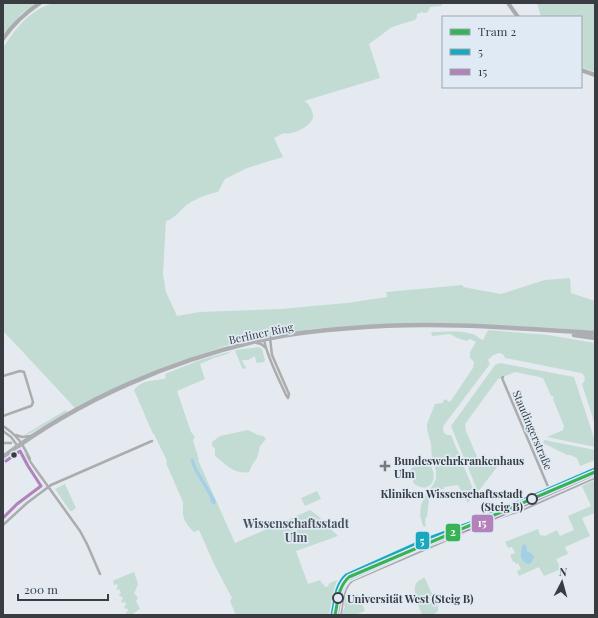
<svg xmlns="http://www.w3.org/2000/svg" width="598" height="618" viewBox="0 0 598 618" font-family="'Playfair Display',serif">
<rect width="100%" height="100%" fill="#e4eaf0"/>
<path fill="#c2dcd3" d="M3,3H37L21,14L3,36Z
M53,3H443L441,6L430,7C429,10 428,13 424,13L422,12L417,14V17L415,20L392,27L369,44L380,78L304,101C308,103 310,106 312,111C313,114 314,117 312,120C309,127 291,136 284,133L274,138L283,157L247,168L225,179L218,192C208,194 197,198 188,204C181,209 175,219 166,221L163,274L166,292L177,316L200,312L280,309L347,303L387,297L386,292L463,285V287L501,294L545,280L570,278L571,293L595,301V331L549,328L447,323L353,326L311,329L262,338L225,346L167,366L99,396L75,408L21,350L3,331V48C15,29 30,10 53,3Z
M537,3H595V72L581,67V17H541Z
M488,330L548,335L595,343V425L582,384C586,380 586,376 581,373L505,358C502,348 492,355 488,360L490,364L444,425L443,429L444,433L447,435H451L476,496L470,499L468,503L458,485L444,487V489L430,491L427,517H426L425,524L426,525L425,527L423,526L420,515L421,505L426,494L433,485L436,479V471L432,461L431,444L427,429V424L435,404L442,403L445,399L450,402L473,368L474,362L470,358V352L476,342L470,339L467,341L457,338L450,334L432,336L431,332C444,332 461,330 472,334C477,335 479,339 483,340Z
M259,347L262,349L265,360L264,362L258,363L256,362L255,356L248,360H242L243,363L246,367L245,369L242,368L236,353L235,352L236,350Z
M232,351L227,354L214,358L200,364L205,379L177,391L191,432L195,437L194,438L193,441L199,459L198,460L235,543L310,510L318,516L338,536L296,551L308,584L320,580L322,584L323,583L325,587L329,586L328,584L337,580L334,593H333L330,615H236L230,601L232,598L214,564L199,530L194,532L189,527L185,521L183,515V502L166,463L167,461L154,434H153L134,390C144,378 153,382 166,378L165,374L200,360Z
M500,363L574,377L595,441V447L547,437L563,430L564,426L553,399H554L553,396H551L544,380L543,378L539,377L515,372L498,379L465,424L466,431L481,466L483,467C491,467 497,461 504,458L478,492L451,426L495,365Z
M66,410L67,412L31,433L24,435Z
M248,430L258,435L263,436L266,439L260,446L257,458L252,465L249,472C235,475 225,464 215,456V449L212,446V442L220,436Z
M544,440L595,450V460L580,466L577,458L570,455H567L543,443Z
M429,464C435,469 436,484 427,487C423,489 418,486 414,484L410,471C413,464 422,465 429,464Z
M595,470V476L554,493L553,490L554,489Z
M595,480V513L582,518L590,536L565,547L568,554L556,559L561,569L544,576L539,567L519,576L517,571L521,569L518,563L516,564L515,562H513L510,555L515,553L512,547L508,548L505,542L538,529L540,535L545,536L557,530L560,536L574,530L568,516L591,506L582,486Z
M65,484L76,508L72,511H70L55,489Z
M317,491L321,499L305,506L301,498Z
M484,518L486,522L426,547L424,542Z
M415,546H416L418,549L417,550L352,579L343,593L338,592L343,578Z
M134,572L138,584L134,594L136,595L138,598L136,601L140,609C135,612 133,615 127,615L126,612L128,611L127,608L125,609L124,607L126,605L125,602L122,603L121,600L123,599L122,596L120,597L119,594L121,593L119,589L117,590L116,588L118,587L117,584L114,585L113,582L114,580Z
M423,578H425L431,592L438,604V611L433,615H422C419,606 410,589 418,581C420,580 422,579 423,578Z
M358,594L365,611L355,615H342L345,606L344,605L346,595H349L350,597Z"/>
<path fill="#a5cfe8" d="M193,458L197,469L202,477L216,501L215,505L211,503L210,499V497L194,470L190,459Z
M524,544L526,545L527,551L530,553H531L534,557L531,563L528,564C518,559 521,555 522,546Z"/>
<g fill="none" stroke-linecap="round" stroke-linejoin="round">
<path stroke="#acacad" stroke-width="2.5" d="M270,338L272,355L289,394L288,398
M264,340C268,359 278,377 286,395L288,398
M257,343L261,344L266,348
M3,376L20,371L24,372L33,402L32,405L31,406L3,416
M503,377L502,378L549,489
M3,426C18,436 22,443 30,459
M3,431L11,437L22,452L29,460L80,531L87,544L100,574
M16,435L22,437L30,436
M3,444L4,443H11
M7,456L16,453L22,454
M3,525L27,503L51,485L152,441"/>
<path stroke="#aaabad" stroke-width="4" d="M508,3L518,17
M3,39C13,24 25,13 40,3
M581,70L595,75
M332,615C335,603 335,582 346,575L424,540L470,523L595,469
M340,615C342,603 342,588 352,580L499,517L520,510L595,477"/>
<path stroke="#adaeb1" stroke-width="4.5" d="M574,335L595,338
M3,457C80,399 172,360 266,339C294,333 323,330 352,328C432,321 515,328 595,333"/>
<g stroke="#e0eaf4" stroke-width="6">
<path id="bus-1" d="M332,615C335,601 335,585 346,575L424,540L470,523L595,469"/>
</g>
<g stroke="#e0eaf4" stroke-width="6">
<path id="bus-2" d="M3,518L17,504L41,486L28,466L20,451L6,461
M337,615C340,603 339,588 349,579L426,545L472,528L595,474"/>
</g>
<use href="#bus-1" stroke="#1aa8be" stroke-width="3"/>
<use href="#bus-2" stroke="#b382ba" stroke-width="3"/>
<g stroke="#e0eaf4" stroke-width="6">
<path id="tram-1" d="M335,615C338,601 338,587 349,577L595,472"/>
</g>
<use href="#tram-1" stroke="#37b355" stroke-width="3"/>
</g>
<circle fill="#393d41" stroke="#e0eaf4" stroke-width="1.5" cx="14" cy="455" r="3.5"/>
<path fill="#757a7e" stroke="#e0eaf4" stroke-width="1.5" d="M383 460h4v4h4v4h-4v4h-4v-4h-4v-4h4z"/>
<g fill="#e0eaf4" stroke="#393d41" stroke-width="2">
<circle cx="532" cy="499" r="5"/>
<circle cx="338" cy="598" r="5"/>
</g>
<g text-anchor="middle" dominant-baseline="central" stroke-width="3.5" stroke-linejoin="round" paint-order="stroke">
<g font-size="11" fill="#393d41" stroke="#e0eaf4">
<text transform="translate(261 333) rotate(-12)">Berliner Ring</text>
<text transform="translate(533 430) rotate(67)">Staudingerstraße</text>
</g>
<g font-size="11" font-weight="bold" fill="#393d41" stroke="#e0eaf4" text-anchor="start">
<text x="394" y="460">Bundeswehrkrankenhaus<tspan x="394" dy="13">Ulm</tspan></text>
</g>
<g font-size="11" font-weight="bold" fill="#393d41" stroke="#e0eaf4" text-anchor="end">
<text x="523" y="493">Kliniken Wissenschaftsstadt<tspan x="523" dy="13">(Steig B)</tspan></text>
<text x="347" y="598" text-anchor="start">Universität West (Steig B)</text>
</g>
<g font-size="12" font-weight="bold" fill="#4a525a" stroke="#e0eaf4">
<text x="296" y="523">Wissenschaftsstadt<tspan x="296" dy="14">Ulm</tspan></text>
</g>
</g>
<g stroke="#e0eaf4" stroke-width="1.5">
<rect x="471" y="514" width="23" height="19" rx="4" fill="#b382ba"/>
<rect x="445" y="523" width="16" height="19" rx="4" fill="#37b355"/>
<rect x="415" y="531" width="15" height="19" rx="4" fill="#1aa8be"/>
</g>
<g font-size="11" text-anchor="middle" font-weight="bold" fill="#fff">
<text x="482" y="527">15</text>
<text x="453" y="536">2</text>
<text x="422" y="545">5</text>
</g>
<rect width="598" height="618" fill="none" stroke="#393d41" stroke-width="8"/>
<rect x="442" y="16" width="140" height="72" fill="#e0eaf4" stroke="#9da5ac"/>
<rect x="450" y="29" width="20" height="6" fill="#37b355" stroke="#9da5ac"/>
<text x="478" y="36" font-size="12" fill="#393d41">Tram 2</text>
<rect x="450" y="49" width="20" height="6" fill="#1aa8be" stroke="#9da5ac"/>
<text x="478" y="56" font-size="12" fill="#393d41">5</text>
<rect x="450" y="69" width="20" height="6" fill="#b382ba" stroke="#9da5ac"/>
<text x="478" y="76" font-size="12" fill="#393d41">15</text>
<g transform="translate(562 582) rotate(6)" stroke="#e0eaf4" stroke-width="3" paint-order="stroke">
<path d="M0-3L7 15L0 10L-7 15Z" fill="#393d41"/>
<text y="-6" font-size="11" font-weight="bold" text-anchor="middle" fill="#393d41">N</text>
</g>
<path d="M18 594v6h90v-6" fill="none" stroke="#393d41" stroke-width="2"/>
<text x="24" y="594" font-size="12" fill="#393d41" stroke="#e0eaf4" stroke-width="3" paint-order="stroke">200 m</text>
</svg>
